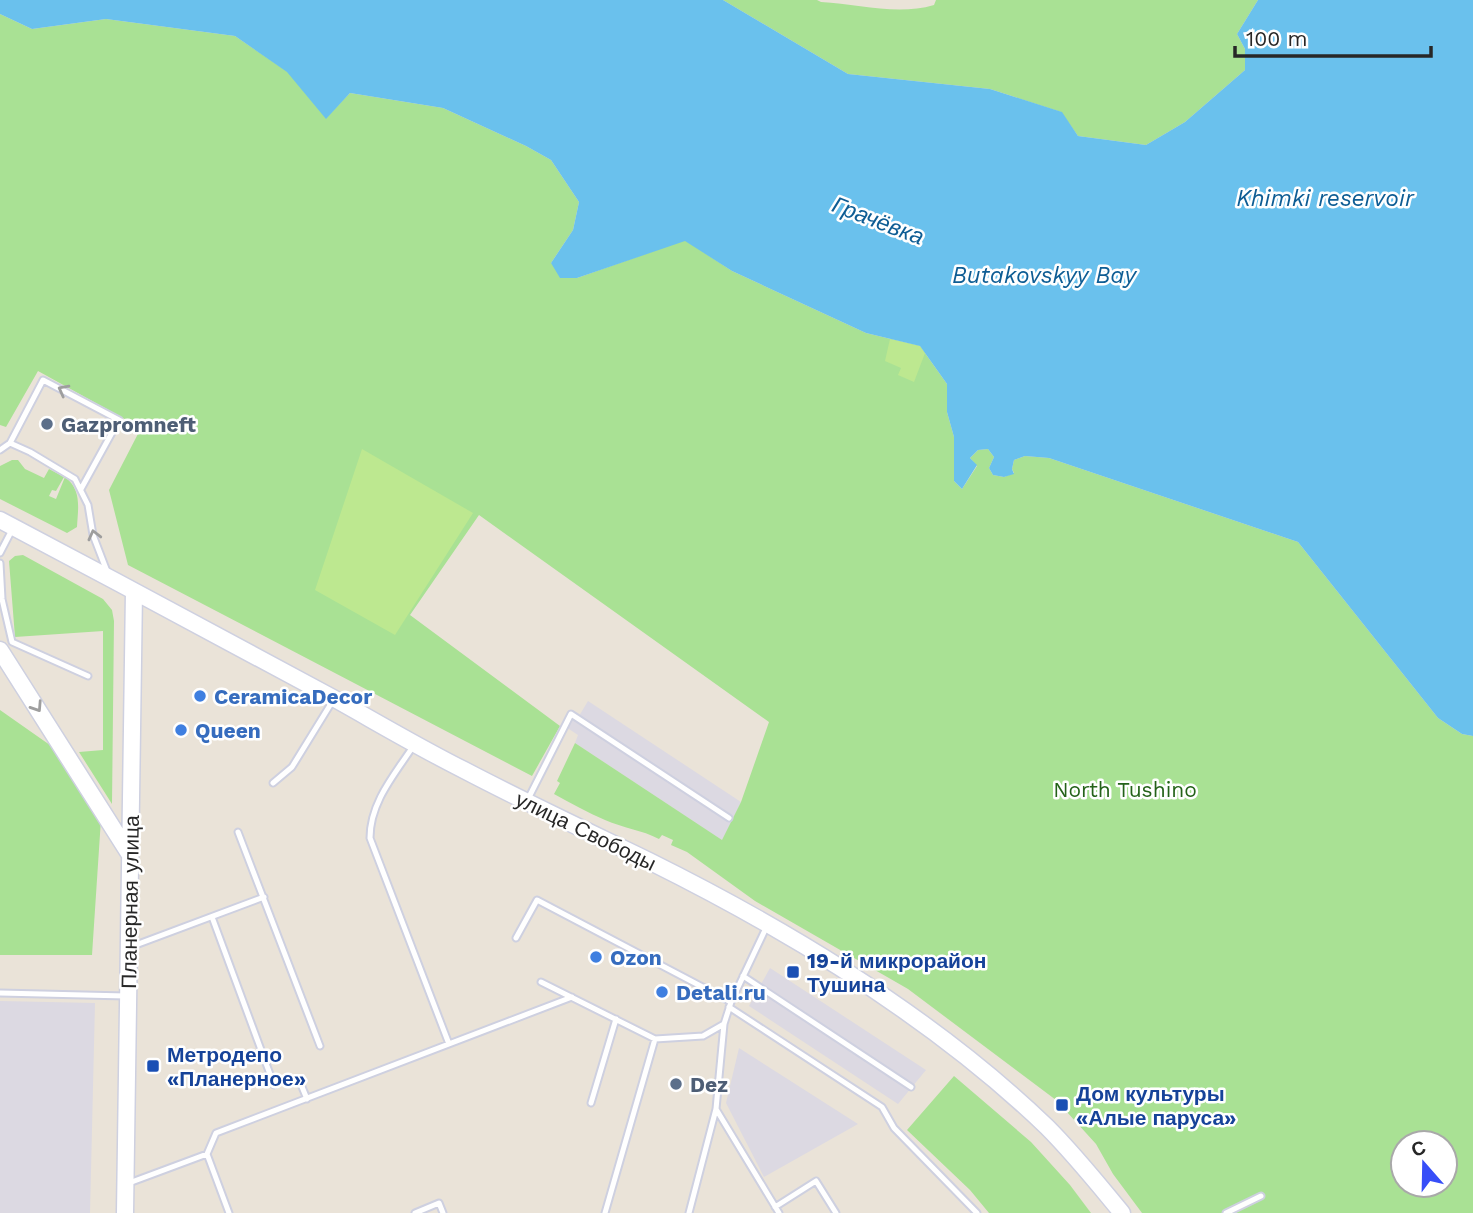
<svg xmlns="http://www.w3.org/2000/svg" width="1473" height="1213" viewBox="0 0 1473 1213" font-family="'Work Sans',sans-serif">
<rect width="100%" height="100%" fill="#eae3d8"/>
<path fill="#dcd9e2" d="M588,701L741,802L723,841L575,743L578,735L563,725L572,713L579,716Z
M770,968L926,1070L898,1104L749,1006Z
M0,1001L95,1003L90,1213H0Z
M739,1048L858,1124L764,1177L726,1103Z"/>
<path fill="#a9e194" fill-rule="evenodd" d="M723,0H817L821,2C859,4 897,16 934,5L936,0H1258L1237,34L1245,49V70L1185,122L1146,145L1078,136L1061,112L990,89L848,74Z
M0,14L32,29L106,19L235,36L288,72L326,118L350,93L443,108L526,146L551,160L579,202L573,230L551,263L577,278L685,240L732,271L866,333L920,346L947,384V412L954,437V481L962,489L977,466L970,458L978,450L988,449L994,457L989,468L993,475L1004,477L1014,473L1012,469L1014,460L1025,456L1049,458L1298,542L1438,718L1462,734L1473,736V1213H1142L1113,1174L1096,1144L1066,1111L1069,1108L1059,1097L1056,1100L908,989L755,901L687,852L671,845L673,840L662,835L659,839C642,830 623,828 605,820C588,813 571,803 554,794L560,783L557,781L575,743L722,840L741,802L769,722L479,515L410,615L560,726L532,776L128,565L109,490L141,428L38,371L6,427L0,425ZM1403,1143H1445V1185H1403Z
M12,460H18L25,469L44,478L49,469L64,477L56,491L52,490L49,496L56,499L65,477C82,490 78,508 77,527L67,533L0,499V466Z
M23,555L103,599L112,610L114,621L112,804L79,752L103,750V631L15,637L9,561L15,556Z
M0,710L57,750L101,819L92,955H0Z
M954,1076L1031,1142L1070,1185L1091,1213H989L970,1190L907,1130Z"/>
<path fill="#bde890" d="M890,339L920,346L925,353L914,382L898,375L901,368L885,361Z
M362,449L473,513L395,635L315,590Z"/>
<path fill="#6ac1ed" d="M0,0H723L848,74L990,89L1062,112L1078,136L1146,145L1185,122L1245,70V49L1237,34L1258,0H1473V736L1462,734L1438,718L1298,542L1049,458L1025,456L1014,460L1012,469L1014,474L1004,477L993,475L989,468L994,457L988,449L978,450L970,458L977,465L962,489L954,481V437L947,412V384L920,346L866,333L732,271L685,241L577,278H560L551,263L573,230L579,202L551,160L526,146L443,108L350,93L326,119L287,72L235,36L106,19L32,29L0,14Z"/>
<g fill="none" stroke-linecap="round" stroke-linejoin="round">
<g stroke="#ced0e0" stroke-width="9">
<path id="service" d="M10,443L30,452L75,479L88,505L93,535L108,574
M0,450L10,443L43,380L119,420L81,489
M0,553L13,528
M0,563L2,599L12,642L88,676
M414,745C395,774 370,802 370,838L449,1044
M273,783L292,767L332,702
M527,801L571,714L729,818
M238,832L320,1046
M212,917L274,1085
M516,938L537,900L731,1002
M133,946L264,897
M743,976L911,1087
M541,982L655,1039L703,1036L724,1024
M0,993L126,996
M729,1007L882,1107L894,1128L977,1213
M300,1082L307,1099
M591,1103L616,1019
M716,1109L779,1213
M129,1183L207,1154
M775,1207L816,1181L836,1213
M229,1213L207,1154L216,1133L572,997
M415,1213L439,1203L443,1213
M605,1213L655,1039
M689,1213L716,1109L724,1024L731,1002L766,928
M1226,1213L1261,1196"/>
</g>
<g stroke="#ced0e0" stroke-width="19">
<path id="secondary" d="M0,520C112,579 224,639 335,699C378,723 420,748 464,770C525,802 587,831 649,861C790,931 934,1018 1047,1127C1074,1154 1098,1184 1122,1213
M0,650L130,855
M125,1213L134,591"/>
</g>
<use href="#service" stroke="#fff" stroke-width="5"/>
<use href="#secondary" stroke="#fff" stroke-width="16"/>
</g>
<defs><path id="oneway-chevron" d="M-2-3.5L2.5 0L-2 3.5" fill="none" stroke-width="1.6" stroke-linecap="round" stroke-linejoin="round" transform="scale(1.75)"/></defs>
<g stroke="#9e9e9e">
<use href="#oneway-chevron" transform="translate(63 390) rotate(-152)"/>
<use href="#oneway-chevron" transform="translate(94 535) rotate(-104)"/>
<use href="#oneway-chevron" transform="translate(37 707) rotate(57)"/>
</g>
<g fill="#5c6f8a" stroke="#fff" stroke-width="2.5">
<circle cx="47" cy="424" r="7"/>
<circle cx="676" cy="1084" r="7"/>
</g>
<g fill="#3f7fe0" stroke="#fff" stroke-width="2.5">
<circle cx="200" cy="696" r="7"/>
<circle cx="181" cy="730" r="7"/>
<circle cx="596" cy="957" r="7"/>
<circle cx="662" cy="992" r="7"/>
</g>
<g fill="#1a4fb4" stroke="#fff" stroke-width="2.5">
<rect x="786" y="965" width="14" height="14" rx="3.5"/>
<rect x="146" y="1059" width="14" height="14" rx="3.5"/>
<rect x="1055" y="1098" width="14" height="14" rx="3.5"/>
</g>
<g text-anchor="middle" dominant-baseline="central" stroke-width="5" stroke-linejoin="round" paint-order="stroke">
<g font-size="21" font-weight="bold" fill="#4e5e75" stroke="#fff" text-anchor="start">
<text x="61" y="424">Gazpromneft</text>
<text x="690" y="1084">Dez</text>
</g>
<g font-size="21" font-weight="bold" fill="#366cbe" stroke="#fff" text-anchor="start">
<text x="214" y="696">CeramicaDecor</text>
<text x="195" y="730">Queen</text>
<text x="610" y="957">Ozon</text>
<text x="676" y="992">Detali.ru</text>
</g>
<g font-size="21" fill="#246219" stroke="#fff">
<text x="1125" y="789">North Tushino</text>
</g>
<g font-size="21" fill="#272727" stroke="#fff">
<text transform="translate(586 831) rotate(26)">улица Свободы</text>
<text transform="translate(130 902) rotate(-89)">Планерная улица</text>
</g>
<g font-size="21" font-weight="bold" fill="#164399" stroke="#fff" text-anchor="start">
<text x="807" y="960">19-й микрорайон<tspan x="807" dy="24">Тушина</tspan></text>
<text x="167" y="1054">Метродепо<tspan x="167" dy="24">«Планерное»</tspan></text>
<text x="1076" y="1093">Дом культуры<tspan x="1076" dy="24">«Алые паруса»</tspan></text>
</g>
<g font-size="23" font-style="italic" fill="#0e5d94" stroke="#fff">
<text x="1325" y="198">Khimki reservoir</text>
<text transform="translate(878 221) rotate(21)">Грачёвка</text>
<text x="1044" y="275">Butakovskyy Bay</text>
</g>
</g>
<g transform="translate(1424 1164) rotate(340)"><circle r="33" fill="#ffffff" stroke="#a9a9a9" stroke-width="2"/>
<path d="M0-5L12 26L0 18L-12 26Z" fill="#374ef8"/>
<text y="-10" font-size="19" font-weight="bold" text-anchor="middle" fill="#272727">С</text>
</g>
<path d="M1235 46v10h196v-10" fill="none" stroke="#272727" stroke-width="3.5"/>
<text x="1246" y="46" font-size="21" fill="#272727" stroke="#ffffff" stroke-width="5" paint-order="stroke">100 m</text>
</svg>
